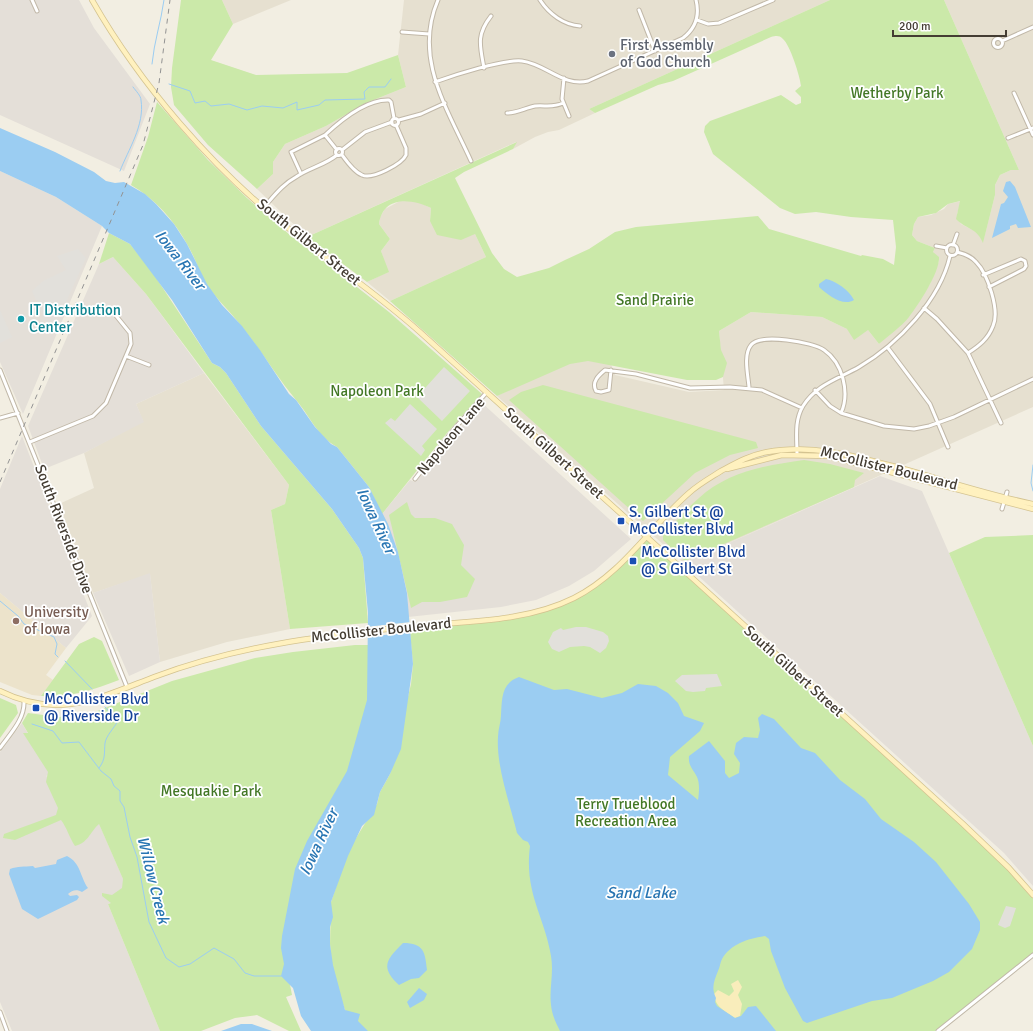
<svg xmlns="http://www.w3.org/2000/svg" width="1033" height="1031" viewBox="0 0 1033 1031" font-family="Signika,sans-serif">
<rect width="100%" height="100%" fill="#f2eee2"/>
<path fill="#e6e0d0" d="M222,0H291L233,24Z
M404,0H830L589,109L595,113L559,130L548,132L535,137L513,149L516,142L307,237L257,189L273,174V162L285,144L326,126L366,103L406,87L398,55Z
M944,0H1033V407L684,563L497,396L573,357L611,364L615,375L689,392L724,390L719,331L751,312L822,317L847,329L868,330L879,344L921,298L930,284L939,261L933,252L935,248L917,241L912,235L914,224L918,217L931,215L944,209L948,204L961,201L957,214L961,224L977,232L983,242L995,195V185L1000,175L1011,170H1019Z
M400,201H417L431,208L430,221L475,234L486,257L390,301L367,282L388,272L381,251L390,239L379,224L380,217L385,209Z
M204,373L289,485L285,504L271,510L290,629L227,642L160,662L150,574L93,593L59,504L94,488L84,453L143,421L136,404Z"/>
<path fill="#e4dfd8" d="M0,0H79L94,28L150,104L124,171L0,115Z
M0,171L56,197L102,226L23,414L0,362Z
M113,257L146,294L204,373L136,404L144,422L84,453L44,469L28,426L99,264Z
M481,402L631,539L594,571L569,586L536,600L501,607L408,617L407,593L398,552L382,514L410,480L415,482Z
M22,436L92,616L66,648L0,593V489Z
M880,476L922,491L1033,746V886L1004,853L684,563Z
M150,573L160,662L129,676L93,593Z
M22,723L51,774L46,776L88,798L130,895L108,904L160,1031H12L0,1002V752Z"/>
<path fill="#ece3cb" d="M0,593L66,648L46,675L53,680L41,696L32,695L0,682Z"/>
<path fill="#cbe9a9" d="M181,0H222L233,24L211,60L256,75L347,73L398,55L406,87L366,103L326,126L285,144L273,162V174L257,189L208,145L174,105L171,87L172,68Z
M830,0H944L1019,170H1011L1000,175L995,185V195L983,243C976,227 967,230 956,219L960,201L948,204L936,213L918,217L914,224L912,235L917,241L935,248L933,252L939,257C940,272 919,304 909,317C901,327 889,335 879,344L868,330L854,340L847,329L822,317L751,312L719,331L721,350L727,363L723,377L716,380H687L588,361L570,364L497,396L390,301L486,257L475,234L461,240L437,235L430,221L431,208C410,198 383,196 379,224L390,239L381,251L389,272L367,282L307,237L517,142L513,149L464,172L455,178L492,253L504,269L517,277L549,268L565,260L589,249L615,232L636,227L758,216L769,229L861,256L862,255L883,259L894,265L896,247L893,220L851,217L816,212L795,214L780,208L713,154L704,132L705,126L710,121L781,95L796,105L801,103V97L795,91L801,86C800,76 790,45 783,39C779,35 776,36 771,37L673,81L658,85L595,113L589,109Z
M157,102L208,160L247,198L290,235L389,312L482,394L447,433L382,514L369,487L337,447C317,436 310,416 296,400C277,377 261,350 242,327C231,312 217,300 207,285C199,272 195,257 187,244C174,220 155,199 131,185L148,137Z
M109,233L130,244L151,270L212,363L220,367L226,373L261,426L332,509L359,548L363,558L368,623L290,629L271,510L285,504L289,485L146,294L113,257L99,264Z
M543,385L756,442L758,448L730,455L695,473L643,521L509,400L521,392Z
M804,460L830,464L864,473L855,480L854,487L685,561L663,540V535C675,523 686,509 699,498C727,472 767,465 804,460Z
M407,502L411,514L415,518H435L452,524L464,545L461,565L475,579L467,597L440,602H422L411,608L389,515Z
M1033,535V746L949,553L985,537Z
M648,537L877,746L1033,892V953L935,1031H365L345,1010L333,976L330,944L331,902L348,851L377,804L380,792L390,774L411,684L413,664L410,632L424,630V625L510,616L540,611L590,589Z
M94,637L102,641L119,680C91,691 71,697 41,696L79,644Z
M355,645H373L370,700L287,969L292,995L286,997L301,1031H289L257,1015L235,1018L201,1031H160L108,904L111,903L102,896V893L112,895L122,888L123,879L99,824C90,832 88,843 75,846C69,837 67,828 61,820L15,840L3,838L4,834L56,815L58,808L46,782L48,772L23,733H28L22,723L28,713L59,717L95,712L172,681L255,658L293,652Z
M0,698L16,705L18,713L0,738Z"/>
<path fill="#f9edbb" d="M738,980L742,987L738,995L742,1004L740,1016L735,1018C725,1011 715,1007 714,994L718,990L729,996L734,991L731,984Z"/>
<path fill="#e2e0db" d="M78,249L86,258L51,335L32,291L43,281L66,270L57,256Z
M0,310L12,337L0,343Z
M444,367L470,391L442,421L417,397Z
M410,404L437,429L422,446L425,450L421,456L385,423L391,418L395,421Z
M576,627H586L603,632L608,636L609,641L606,648L600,653L590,647L584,646L570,647L559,652L552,649L548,642L553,632L561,628L563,630Z
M717,674L722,686L706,688L705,691L693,692L686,691L675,681L682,675Z
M1006,906L1016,908L1010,926L1005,928L998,925Z"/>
<path fill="#9bcdf2" d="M0,128L55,152L94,172L106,181L115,183L124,182L145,194L156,204L174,224L187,244L207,284L222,305L242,326L260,350L289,394L296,400L315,427L331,444L337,447L369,487L388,524L398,552L407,593L413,664L401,749L390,774L380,792L374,815L362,826L348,856L331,902L333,917L330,927V944L333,965L345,1010L360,1014L358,1021L368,1031H311L301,1016L293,988L281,976L284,964L281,948L282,936L295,869L307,841L347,771L367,700L368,613L363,558L359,548L332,509L261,426L226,373L220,367L212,363L172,300L130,244L109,233L102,226L56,197L0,171Z
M1010,181L1015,187L1031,227L1018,228L1016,224L1010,226V229L992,238L1001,204L1004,203L1008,197L1003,191L1006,182Z
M826,279C836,281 849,290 854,300C843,307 828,295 819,287V284Z
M519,677L554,690L567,689L602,698L622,693L638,684L656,686L668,693L678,703L684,716L704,723L700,731L670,757L668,775L698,800C699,794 700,783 697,777C693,769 688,766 689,756L709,741L725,761V773L729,778L739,773L740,763L734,754L736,743L744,737L758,738L760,730L758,718L762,714L774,719L801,748L815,753L840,780L865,799L881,819L914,842L936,862L969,904L980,922V930L972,949L949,972L933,981L892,998L872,1001L807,1023L803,1021L785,988L771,951L769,939L765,936C749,938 730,944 722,959C720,963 720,967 718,971C714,981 711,988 716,998L715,1002L717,1006L735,1018L741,1016L748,1007L756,1006L776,1031H560C556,1023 552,1015 551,1005C549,989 554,973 551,956C544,915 524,893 530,846L528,842L523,840L517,833C510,804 496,766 498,737C498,729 501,722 501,715C502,700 501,683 519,677Z
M67,856C81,863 80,877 88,888L82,892C77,889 72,890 68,894L70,896L77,895L79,897L77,900L38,919L22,909L9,874L10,869C18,866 24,867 33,866L35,868L56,864L57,860Z
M403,943C424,943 425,952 427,970L419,978L411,979L399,985C380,967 386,960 403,943Z
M419,988L427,994L424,1000L410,1008L407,1002Z
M241,1024H252L272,1031H221Z"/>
<path fill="#f2eee2" d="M411,622L412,632L366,637V627Z"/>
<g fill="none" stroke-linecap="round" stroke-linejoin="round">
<path stroke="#9bcdf2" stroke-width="1" d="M152,64C154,42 161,22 164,0
M169,84L190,91L195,103L205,101L211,106L229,104L247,110L262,106L283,108L297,102V110L319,105L325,100L365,99L364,92L369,87H385L391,79
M120,171C128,150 145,125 141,100C141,96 136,91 133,87
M1033,465L1031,483L1033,491
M0,601L18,616L24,624L54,637L57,644L55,654L58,657
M65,661L92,689
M32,724L53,731L62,743L79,742L101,771L111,779L114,786L120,791V801L124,807L130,837L137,857L149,922L166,958L179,967L190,964L214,948L234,959L245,973L254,976H281
M99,768C106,759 104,753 105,743C106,736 114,728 118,721L105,707"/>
<g stroke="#c1b8a8" stroke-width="5">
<path id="street" d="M32,0L37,11
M438,0C413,58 447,108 471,161
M540,0C549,14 564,25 580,26
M639,10L655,51
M697,20L708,24L719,23L773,0
M402,32L429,34
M993.5 43a4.5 4.5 0 1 1 9 0a4.5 4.5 0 1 1-9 0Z
M1002,41L1033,27
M484,68C480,46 476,35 491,16
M564,78L562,99L569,116
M435,82C454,75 504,59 522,61C546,64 563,87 588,81L683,38C696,28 700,16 696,0
M1014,93L1033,135
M507,113C517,113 525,108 535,106C545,105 553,108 563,103
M391.5 122a3.5 3.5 0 1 1 7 0a3.5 3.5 0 1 1-7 0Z
M399,120L421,114L445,103
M1008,138L1033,128
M335.5 152a3.5 3.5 0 1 1 7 0a3.5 3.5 0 1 1-7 0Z
M337,150L325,135C341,120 366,99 389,100L391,102L394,118
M342,150L365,132L392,122
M342,155C347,162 354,172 362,175C372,180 402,164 406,155V148L396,125
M301,174L291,152L325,135
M264,207C274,196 283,184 296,177C309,168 325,165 337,155
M946.5 250a5.5 5.5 0 1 1 11 0a5.5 5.5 0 1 1-11 0Z
M953,245L957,234
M936,246L947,248
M957,252C965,254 971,256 976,262C988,274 1000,311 993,326C988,339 979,346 968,353
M983,275L1021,259L1025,261L1026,266L1024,269L989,287
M924,308L937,319L968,353L1001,423
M888,348L930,404L948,447
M126,356L149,365
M0,370L127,687
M611,370L609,390L601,392L596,391C591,382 599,375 605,370L636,374L690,388L730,387L762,390L802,408
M749,387C748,375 743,355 751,345C760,333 813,342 824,350C843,363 850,393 841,413
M815,390L830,406L841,413L884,426L914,429L929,426L954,417L1033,379
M0,418L18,413
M30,442L93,416L106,403L131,344L130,333L113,312
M797,454C797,438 794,421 803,406C817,384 838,379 859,367C898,344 940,300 950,256
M415,479L454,429L487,392
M1002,509L1007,492
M0,748C10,734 25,719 24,701
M0,1012L7,1031
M938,1031L1033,955"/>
</g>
<g stroke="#d4c390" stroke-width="6">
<path id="secondary" d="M92,0C140,84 212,168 288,228C332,264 379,295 421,333C603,496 782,660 963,824L1009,868L1033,895
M727,469L782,455L828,456L1033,509
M0,691C58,720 99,698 154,677C242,644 324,636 416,626C469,621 526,622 574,598C623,573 649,528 689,493C699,484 710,478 721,471C736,463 750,455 767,452C813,443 859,457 904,469C947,481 989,495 1033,504"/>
</g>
<use href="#street" stroke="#fff" stroke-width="3"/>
<use href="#secondary" stroke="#fff1bf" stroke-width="4.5"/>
<path stroke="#939393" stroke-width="1" stroke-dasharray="5 5" stroke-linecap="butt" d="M0,482L143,145L159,83L170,0"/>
</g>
<circle fill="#6b7280" stroke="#fff" stroke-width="1.5" cx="612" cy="54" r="4"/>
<circle fill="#0f9aa8" stroke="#fff" stroke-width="1.5" cx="21" cy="319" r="4"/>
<g fill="#1a4fb4" stroke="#fff" stroke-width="1.5">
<rect x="617" y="517" width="8" height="8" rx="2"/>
<rect x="629" y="557" width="8" height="8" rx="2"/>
<rect x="32" y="704" width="8" height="8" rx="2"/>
</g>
<circle fill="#8d6e63" stroke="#fff" stroke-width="1.5" cx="16" cy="621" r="4"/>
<g text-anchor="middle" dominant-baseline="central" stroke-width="3.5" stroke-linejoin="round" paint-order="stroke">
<g font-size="15" fill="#5b616d" stroke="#fff" text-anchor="start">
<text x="620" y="45">First Assembly<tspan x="620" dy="17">of God Church</tspan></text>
</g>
<g font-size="15" fill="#427725" stroke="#fff">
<text x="897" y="93">Wetherby Park</text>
<text x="655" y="300">Sand Prairie</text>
<text x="377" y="391">Napoleon Park</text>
<text x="211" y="791">Mesquakie Park</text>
<text x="626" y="804">Terry Trueblood<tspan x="626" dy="17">Recreation Area</tspan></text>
</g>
<g font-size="15" fill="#443d33" stroke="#fff">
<text transform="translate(309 242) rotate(39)">South Gilbert Street</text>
<text transform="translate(451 436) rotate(-50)">Napoleon Lane</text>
<text transform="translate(554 453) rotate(42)">South Gilbert Street</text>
<text transform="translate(889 468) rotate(14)">McCollister Boulevard</text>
<text transform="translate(64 529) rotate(69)">South Riverside Drive</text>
<text transform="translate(381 630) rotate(-6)">McCollister Boulevard</text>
<text transform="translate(794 671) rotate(42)">South Gilbert Street</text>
</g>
<g font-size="15" fill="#0d838f" stroke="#fff" text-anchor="start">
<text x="29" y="310">IT Distribution<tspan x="29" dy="17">Center</tspan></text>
</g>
<g font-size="15" fill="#164399" stroke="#fff" text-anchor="start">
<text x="629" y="512">S. Gilbert St @<tspan x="629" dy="17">McCollister Blvd</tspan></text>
<text x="641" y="552">McCollister Blvd<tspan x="641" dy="17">@ S Gilbert St</tspan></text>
<text x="44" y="699">McCollister Blvd<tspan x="44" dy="17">@ Riverside Dr</tspan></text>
</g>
<g font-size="15" fill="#785e54" stroke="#fff" text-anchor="start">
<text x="24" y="612">University<tspan x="24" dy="17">of Iowa</tspan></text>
</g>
<g font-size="16" font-style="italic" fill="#2976b3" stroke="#fff">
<text transform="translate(180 260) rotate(52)">Iowa River</text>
<text transform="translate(376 521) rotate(65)">Iowa River</text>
<text transform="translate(319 842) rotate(-65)">Iowa River</text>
<text transform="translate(153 880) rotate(76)">Willow Creek</text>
<text x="641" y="893">Sand Lake</text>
</g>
</g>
<path d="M893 30v6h113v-6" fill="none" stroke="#443d33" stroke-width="2"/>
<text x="899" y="30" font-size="12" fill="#443d33" stroke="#ffffff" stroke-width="3" paint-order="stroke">200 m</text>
</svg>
